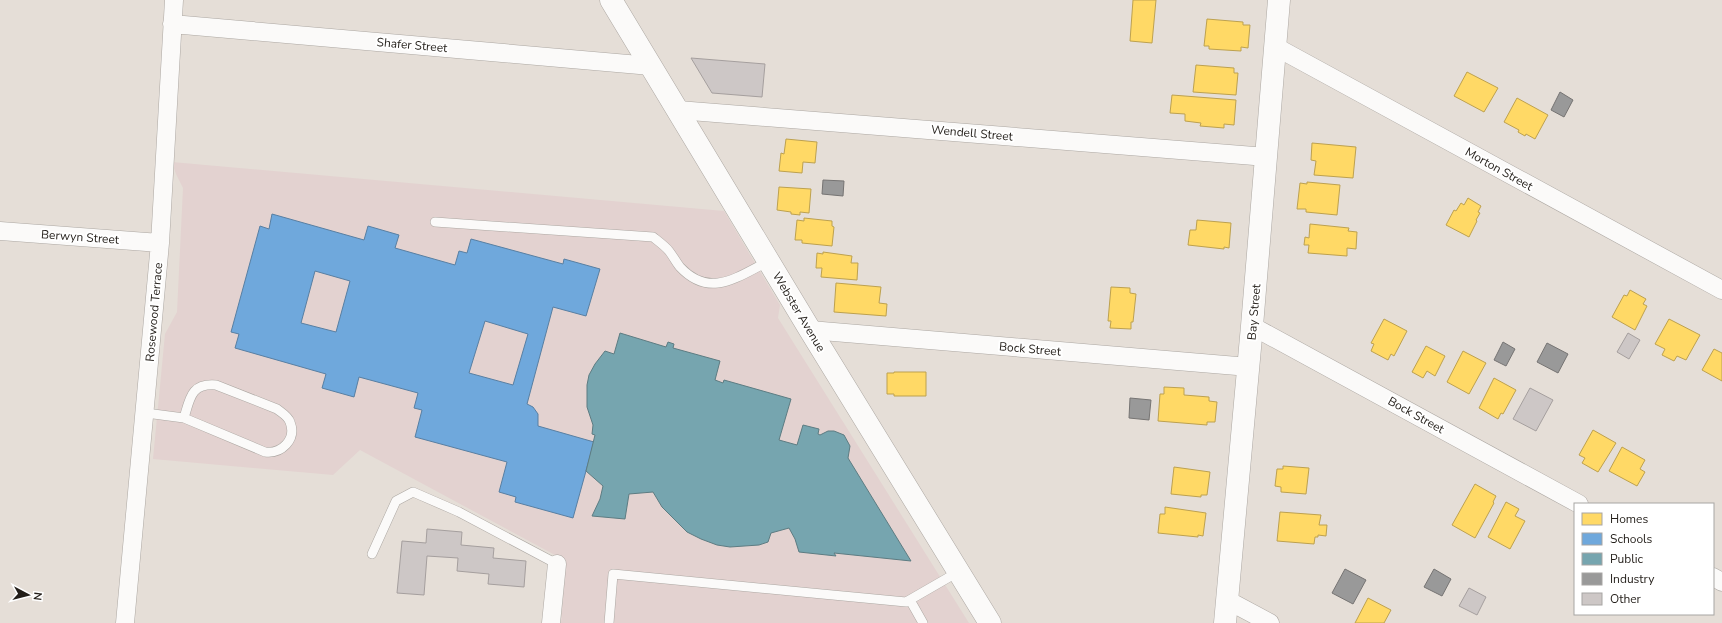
<svg xmlns="http://www.w3.org/2000/svg" width="1722" height="623" viewBox="0 0 1722 623" font-family="'Nunito Sans',sans-serif">
<rect width="100%" height="100%" fill="#e5ded7"/>
<path fill="#e3d2d0" d="M172,162L724,211L780,305L778,318L969,623H561L566,561L360,450L333,475L153,459L165,334L177,312L183,188L176,174Z"/>
<path fill="#ffd966" stroke="#bda14f" d="M1133,0H1156L1152,43L1130,41Z
M1207,19L1243,22V25H1250L1248,48L1241,47V51L1209,49V46H1204Z
M1196,65L1234,68V73H1238L1236,95L1193,92Z
M1467,72L1498,88L1484,112L1454,96Z
M1172,95L1236,100L1234,125L1224,124V128L1200,126L1201,123L1185,121V114L1170,113Z
M1517,98L1548,115L1535,139L1526,134L1525,136L1518,132L1519,130L1504,122Z
M786,139L817,142L815,163L803,162L802,173L779,171L781,153L784,154Z
M1312,143L1356,147L1353,178L1314,175L1316,161L1311,160Z
M1307,182L1340,185L1337,215L1306,212V209H1297L1300,183L1307,184Z
M779,187L811,189L809,213L800,212V215L791,214V212L777,210Z
M1468,198L1481,206L1478,212L1480,213L1476,220L1477,221L1469,237L1446,225L1454,210L1456,211L1461,203L1464,205Z
M804,218L832,221V226L834,227L832,246L802,243V240H795L797,220L804,221Z
M1197,220L1231,223L1229,248L1224,247V249L1188,245L1190,230H1196Z
M1310,224L1349,228L1348,231L1357,232L1356,249L1347,248V256L1308,253L1309,245H1304L1305,237L1309,238Z
M823,252L852,256L851,263H858L857,280L821,277L822,268H816L817,253L823,254Z
M836,283L881,287L879,303L887,304L886,316L834,312Z
M1111,287L1130,288V293L1136,294L1133,322H1131V329L1110,328L1111,321H1108Z
M1630,290L1646,299L1643,304L1647,306L1635,330L1612,317L1624,295L1627,296Z
M1384,319L1407,331L1394,356L1391,354L1388,360L1371,351L1374,344L1371,343Z
M1669,319L1700,335L1686,360L1677,356L1674,361L1662,355L1665,349L1655,344Z
M1426,346L1445,356L1435,376L1427,371L1423,378L1412,372Z
M1714,349L1722,353V381L1702,370Z
M1463,351L1486,363L1469,394L1447,382Z
M894,372H926V396H894V394H887V373H894Z
M1494,378L1516,390L1503,414L1501,413L1498,419L1479,408Z
M1164,387L1184,388V395L1209,397V401L1217,402L1215,422H1207V425L1158,421L1160,394H1164Z
M1593,430L1616,443L1598,472L1582,463L1585,458L1579,455Z
M1622,447L1645,460L1640,469L1645,472L1637,486L1609,471Z
M1283,466L1309,468L1306,494L1281,492V487L1275,486L1277,469H1283Z
M1174,467L1210,472L1207,495H1201V497L1171,494Z
M1475,484L1496,496L1493,502L1494,503L1475,538L1452,525Z
M1506,502L1519,509L1515,516L1525,521L1510,549L1488,537Z
M1165,507L1206,513L1203,536L1198,535V537L1158,533L1160,514H1165Z
M1280,512L1321,515L1319,525H1327L1326,536L1318,535V537H1315L1314,544L1277,541Z
M1368,598L1391,610L1384,623H1355Z"/>
<path fill="#6fa8dc" stroke="#587fa2" fill-rule="evenodd" d="M272,214L364,240L368,226L399,235L395,248L455,265L459,251L467,253L471,239L563,264L564,259L600,269L586,316L553,307L527,404L533,407L538,414V426L594,442L573,518L515,502L516,497L499,492L507,462L415,437L422,410L414,408L418,393L359,377L354,397L322,388L326,374L235,348L239,334L231,332L260,226L269,229ZM315,271L350,281L336,332L301,323ZM485,321L528,334L513,385L469,373Z"/>
<path fill="#76a5af" stroke="#5d7c82" d="M620,333L666,347L668,342L674,344L673,348L720,361L715,380L723,383L724,380L791,399L779,440L797,445L803,425L819,429L818,434L820,435L828,431H834L844,435L850,446L848,458L911,561L834,553L836,556L799,552L795,539L789,528L771,533L768,542L759,545L730,547L717,545L701,539L687,532L662,507L653,492L629,494L625,519L592,516L600,499L603,486L586,471L595,435L592,434L593,425L587,407V385L589,375L595,364L605,351L614,354Z"/>
<path fill="#999" stroke="#767473" d="M1560,92L1573,100L1564,117L1551,110Z
M823,180L844,181L843,196L822,194Z
M1503,342L1515,349L1506,366L1494,360Z
M1547,343L1568,354L1558,373L1537,362Z
M1130,398L1151,400L1149,420L1129,418Z
M1345,569L1366,580L1353,604L1332,593Z
M1434,569L1451,579L1442,596L1424,587Z"/>
<path fill="#cdc7c6" stroke="#a59f9e" d="M691,58L765,64L762,97L712,93Z
M1628,333L1640,340L1629,359L1617,352Z
M1530,388L1553,400L1536,431L1513,419Z
M427,529L462,532L461,545L494,548L493,558L526,561L524,587L488,584L489,574L457,571L458,558L427,556L424,595L397,593L402,541L426,543Z
M1469,588L1486,597L1477,615L1459,606Z"/>
<g fill="none" stroke-linecap="round" stroke-linejoin="round">
<g stroke="#aca7a2" stroke-width="10">
<path id="lane" d="M435,222L653,237C658,241 665,246 669,251C673,256 676,262 680,267C710,299 737,277 769,261
M146,413L184,418L265,452C281,454 297,440 290,422C288,416 282,413 277,409L216,385C191,383 190,398 184,418
M372,554L396,501L413,492L459,512L557,564
M910,600L923,623
M609,623L613,574L906,602L958,572"/>
</g>
<g stroke="#aca7a2" stroke-width="19">
<path id="street" d="M172,24L651,66
M1276,47L1722,290
M678,110L1267,157
M0,231L160,243
M1252,326L1579,504
M810,330L1249,367
M1713,577L1722,582
M1227,600L1270,623
M125,623L160,243L174,0
M551,623L557,564"/>
</g>
<g stroke="#aca7a2" stroke-width="23">
<path id="secondary" d="M611,0L810,330L990,623
M1225,623L1252,326L1279,0"/>
</g>
<use href="#lane" stroke="#fbfaf9" stroke-width="9"/>
<use href="#street" stroke="#fbfaf9" stroke-width="18"/>
<use href="#secondary" stroke="#fbfaf9" stroke-width="22"/>
</g>
<g text-anchor="middle" dominant-baseline="central" stroke-width="4" stroke-linejoin="round" paint-order="stroke">
<g font-size="12" fill="#231e19" stroke="#fff">
<text transform="translate(412 45) rotate(5)">Shafer Street</text>
<text transform="translate(972 133) rotate(5)">Wendell Street</text>
<text transform="translate(1499 169) rotate(29)">Morton Street</text>
<text transform="translate(80 237) rotate(4)">Berwyn Street</text>
<text transform="translate(154 312) rotate(-85)">Rosewood Terrace</text>
<text transform="translate(799 312) rotate(59)">Webster Avenue</text>
<text transform="translate(1254 312) rotate(-85)">Bay Street</text>
<text transform="translate(1030 349) rotate(5)">Bock Street</text>
<text transform="translate(1416 415) rotate(29)">Bock Street</text>
</g>
</g>
<rect x="1574" y="503" width="140" height="112" fill="#ffffff" stroke="#a7a5a3"/>
<rect x="1582" y="513" width="20" height="12" fill="#ffd966" stroke="#a7a5a3"/>
<text x="1610" y="523" font-size="12" fill="#231e19">Homes</text>
<rect x="1582" y="533" width="20" height="12" fill="#6fa8dc" stroke="#a7a5a3"/>
<text x="1610" y="543" font-size="12" fill="#231e19">Schools</text>
<rect x="1582" y="553" width="20" height="12" fill="#76a5af" stroke="#a7a5a3"/>
<text x="1610" y="563" font-size="12" fill="#231e19">Public</text>
<rect x="1582" y="573" width="20" height="12" fill="#999999" stroke="#a7a5a3"/>
<text x="1610" y="583" font-size="12" fill="#231e19">Industry</text>
<rect x="1582" y="593" width="20" height="12" fill="#cdc7c6" stroke="#a7a5a3"/>
<text x="1610" y="603" font-size="12" fill="#231e19">Other</text>
<g transform="translate(28 595) rotate(97)" stroke="#ffffff" stroke-width="3" paint-order="stroke">
<path d="M0-3L7 15L0 10L-7 15Z" fill="#231e19"/>
<text y="-6" font-size="11" font-weight="bold" text-anchor="middle" fill="#231e19">N</text>
</g>
</svg>
